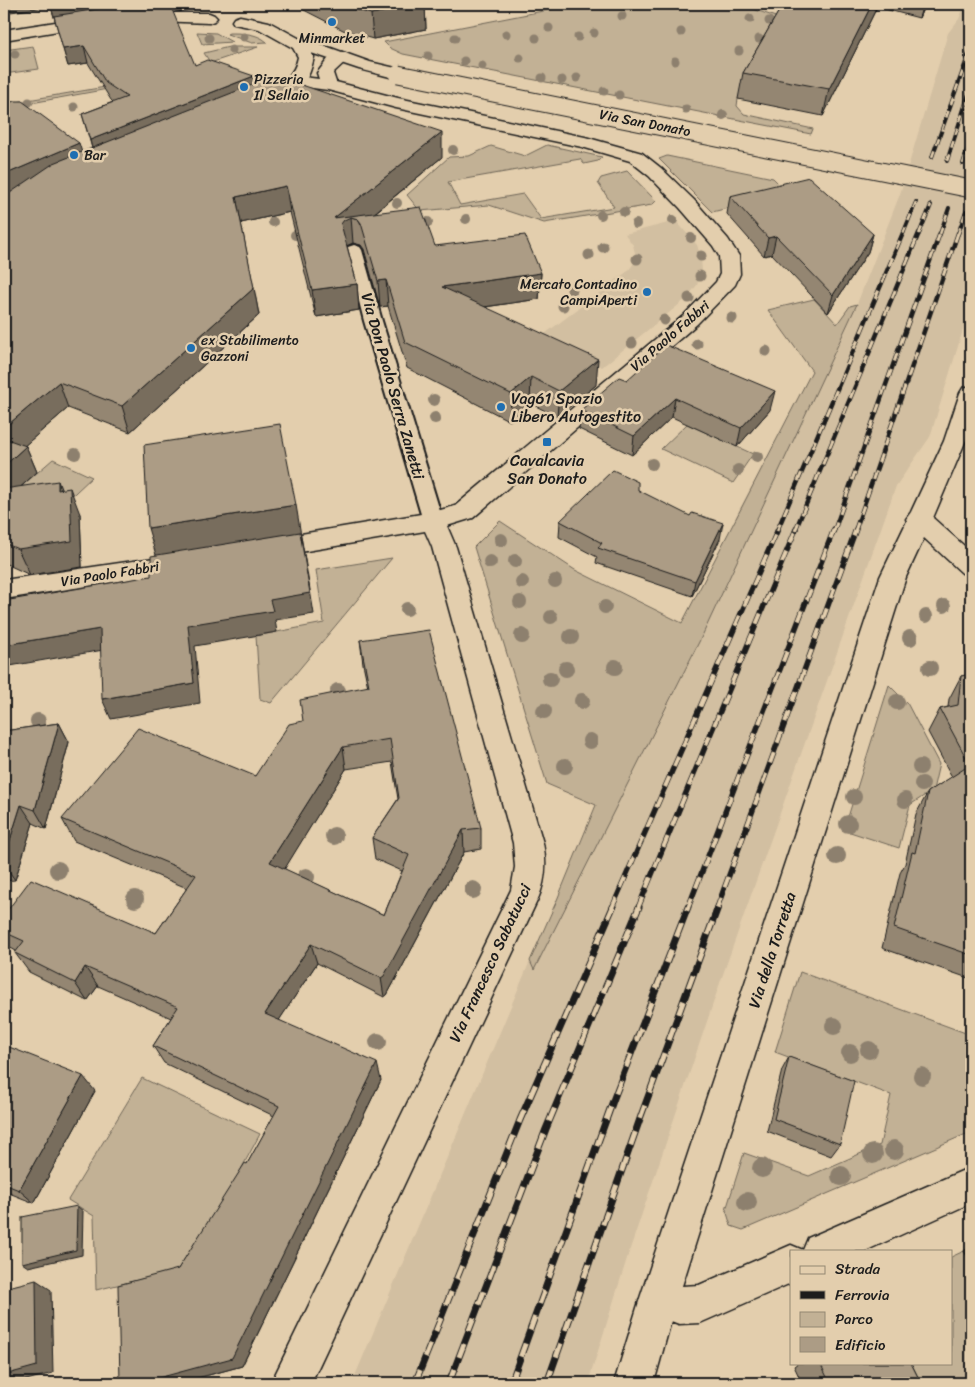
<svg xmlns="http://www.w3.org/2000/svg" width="975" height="1387" viewBox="0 0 975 1387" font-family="Sriracha,sans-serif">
<rect width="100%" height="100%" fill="#e3cead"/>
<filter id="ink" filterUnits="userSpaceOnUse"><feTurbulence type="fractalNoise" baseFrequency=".02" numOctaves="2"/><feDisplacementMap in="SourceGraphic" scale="10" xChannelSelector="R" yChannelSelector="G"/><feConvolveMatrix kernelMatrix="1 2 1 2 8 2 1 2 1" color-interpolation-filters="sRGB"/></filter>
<g filter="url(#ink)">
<path fill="#d2bfa1" d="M965,4H971V304L930,437L896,486L722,977L629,1252L588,1383H352L530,961L739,510L850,306L857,304L900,194L948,33L959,19Z
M676,221L697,245L701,258L702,271L697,285L686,299L602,367L542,336L628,271L634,263L635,253L633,245L625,234Z"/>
<path fill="#c2b195" stroke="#6f6658" d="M579,4H739L784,20L738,99L737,106L744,114L813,129L811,134L403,54L390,48L384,42Z
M197,32L216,33L232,42L202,44Z
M229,33C242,33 257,33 267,42L252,43L227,34Z
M33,46L39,69L4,74V50Z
M229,47H258L213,62H210L204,53Z
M153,79L157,80L4,108V104Z
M547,145L602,157L598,161L584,164L580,159L448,182L460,205L523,194L541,219L614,207L598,183L601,178L627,171L656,201L652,205L544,223L489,205L420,211L407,195L449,157L469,156L491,146L525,156Z
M667,156L773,178L784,189L766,199L712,212L659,159Z
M814,299L837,324L850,306L857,304L703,634L534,970L530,961L557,900L596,805L547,784L474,547L500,521L575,570L682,623L812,371L768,310Z
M687,424L753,454L733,483L661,449Z
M53,459L92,477L59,508L8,498Z
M392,558L271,703L260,699L256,636L324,623L316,570Z
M889,685L907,703L939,764L933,790L910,805L899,848L844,830Z
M800,972L971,1035V1132L743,1230L731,1226L726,1210L744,1153L809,1176L880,1145L891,1095L775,1052Z
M142,1078L260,1134L188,1268L96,1290L94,1216L68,1200Z
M964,1251L971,1263V1383H917L907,1363H951V1257Z"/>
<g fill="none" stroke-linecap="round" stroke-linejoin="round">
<g stroke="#1c1c1c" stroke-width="4">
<path id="lane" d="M354,245L360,247L362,250L382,321L443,521L440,526L433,528L426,526L423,521L364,321L346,250L348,247Z"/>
</g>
<g stroke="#1c1c1c" stroke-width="3">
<path id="street" d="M342,52L348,54L350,57L333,73L336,82L398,98L585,137L642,153L661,168L694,200L728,239L739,256L740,274L735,285L697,324L473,518L447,526L456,547L543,843C547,863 546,882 537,901L311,1383H271L511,890L515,867L513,843L432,547L425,531L265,558L256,555L253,549L256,543L265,540L433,512L455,506L683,316L716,282L720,274L719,256L713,246L680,208L649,176L630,161L582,147L396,108L328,90L290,85L288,81L290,77L296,76L319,79L317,73L328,59Z
M971,386V428L933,518L971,552V575L962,573L924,538L906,577L682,1286L699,1285L791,1245L803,1250L808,1238L971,1167V1203L865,1251H791V1283L700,1323L679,1324L671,1321L654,1383H614L640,1298L880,577L907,521L906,519L911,512L944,441L960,393L963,388Z
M188,553L197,555L201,562L197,569L4,599V580Z"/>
</g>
<g stroke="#1c1c1c" stroke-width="3">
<path id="secondary" d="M163,4H194L191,7L186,9L134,19L129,17L126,14L129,11Z
M162,13H209L214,15L217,18L214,21L209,23L157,21L154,18L157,15Z
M94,16L100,18L102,21L100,24L4,40V30Z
M240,16L269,22L304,41L328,47L370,62L404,70L406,74L404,78L398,79L359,69L311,53L314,57C312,66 309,79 301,85C292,92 266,106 255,104L253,100L255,96C275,85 293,82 298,57L293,48L259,29L234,24L232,21L234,18Z"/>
</g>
<use href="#lane" fill="#e3cead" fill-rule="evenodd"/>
<use href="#street" fill="#e3cead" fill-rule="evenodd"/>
<use href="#secondary" fill="#e3cead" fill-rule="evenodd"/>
<g stroke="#1c1c1c" stroke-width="4">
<path id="rail-far3" d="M932,157L971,48
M947,161L971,87
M963,164L971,137
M903,234L916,202
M919,234L931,205
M940,234L949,208
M958,234L966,211"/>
</g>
<g stroke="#1c1c1c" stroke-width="4.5">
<path id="rail-far2" d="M777,531L903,233
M795,531L919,233
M834,531L940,233
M855,531L958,233"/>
</g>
<g stroke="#1c1c1c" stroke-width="5.5">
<path id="rail-far1" d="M612,908L778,529
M638,908L796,529
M688,908L834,529
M717,908L856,529"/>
</g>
<g stroke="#1c1c1c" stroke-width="7">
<path id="rail" d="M415,1383L520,1120L613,907
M449,1383L546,1129L639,907
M511,1383L614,1098L688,907
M547,1383L641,1116L718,907"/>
</g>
<use href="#rail-far3" stroke="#e3cead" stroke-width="2.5" stroke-dasharray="7" stroke-linecap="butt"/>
<use href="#rail-far2" stroke="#e3cead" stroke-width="3" stroke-dasharray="9" stroke-linecap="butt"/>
<use href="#rail-far1" stroke="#e3cead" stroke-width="4" stroke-dasharray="11" stroke-linecap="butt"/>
<use href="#rail" stroke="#e3cead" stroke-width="5" stroke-dasharray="14" stroke-linecap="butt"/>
<g stroke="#1c1c1c" stroke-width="19" stroke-linecap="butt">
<path id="secondary-bridge" d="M398,74L971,189"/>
</g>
<use href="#secondary-bridge" stroke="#e3cead" stroke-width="17"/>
</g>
<g fill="#8d806e">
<circle cx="622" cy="16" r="4.5"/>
<circle cx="750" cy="19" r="4.5"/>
<circle cx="769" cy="21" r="4.5"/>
<circle cx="549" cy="28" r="4.5"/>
<circle cx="681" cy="32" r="4.5"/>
<circle cx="594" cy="33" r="4.5"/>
<circle cx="506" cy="34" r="4.5"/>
<circle cx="244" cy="37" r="4.5"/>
<circle cx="578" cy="37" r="4.5"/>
<circle cx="209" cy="38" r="4.5"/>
<circle cx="455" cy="38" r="4.5"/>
<circle cx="536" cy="38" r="4.5"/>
<circle cx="759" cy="39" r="4.5"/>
<circle cx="232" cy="50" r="4.5"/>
<circle cx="739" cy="51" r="4.5"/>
<circle cx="15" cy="54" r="4.5"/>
<circle cx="428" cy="56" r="4.5"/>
<circle cx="520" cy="58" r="4.5"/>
<circle cx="464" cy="61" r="4.5"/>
<circle cx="675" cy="61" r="4.5"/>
<circle cx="482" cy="66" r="4.5"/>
<circle cx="542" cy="78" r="4.5"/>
<circle cx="577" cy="78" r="4.5"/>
<circle cx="562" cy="80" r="4.5"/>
<circle cx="604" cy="91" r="4.5"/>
<circle cx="619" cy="95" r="4.5"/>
<circle cx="29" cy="102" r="4.5"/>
<circle cx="74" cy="107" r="4.5"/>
<circle cx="686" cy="109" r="4.5"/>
<circle cx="723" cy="115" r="5"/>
<circle cx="453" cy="150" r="5"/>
<circle cx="397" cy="203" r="5"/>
<circle cx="624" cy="212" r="5"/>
<circle cx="601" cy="215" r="5"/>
<circle cx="466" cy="219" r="5"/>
<circle cx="673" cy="220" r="5"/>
<circle cx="273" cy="222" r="5"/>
<circle cx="428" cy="222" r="5"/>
<circle cx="636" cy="224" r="5"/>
<circle cx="295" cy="235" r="5"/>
<circle cx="691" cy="238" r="5"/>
<circle cx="603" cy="247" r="5.5"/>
<circle cx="589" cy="255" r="5.5"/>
<circle cx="701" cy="256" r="5.5"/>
<circle cx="637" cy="259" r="5.5"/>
<circle cx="700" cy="276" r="5.5"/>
<circle cx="572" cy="290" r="5.5"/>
<circle cx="689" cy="298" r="5.5"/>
<circle cx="563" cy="306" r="5.5"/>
<circle cx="732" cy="318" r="5.5"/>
<circle cx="664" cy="320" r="5.5"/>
<circle cx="632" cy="343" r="5.5"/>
<circle cx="697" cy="344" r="5.5"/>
<circle cx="766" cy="351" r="5.5"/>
<circle cx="434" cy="400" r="6"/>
<circle cx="435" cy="418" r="6"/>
<circle cx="75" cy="454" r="6"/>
<circle cx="757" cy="457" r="6"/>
<circle cx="652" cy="464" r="6"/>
<circle cx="738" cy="470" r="6"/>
<circle cx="501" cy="540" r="7"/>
<circle cx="515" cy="561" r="7"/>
<circle cx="490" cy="562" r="7"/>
<circle cx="555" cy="581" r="7"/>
<circle cx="522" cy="582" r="7"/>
<circle cx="520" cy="602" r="7"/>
<circle cx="944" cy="606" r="7"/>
<circle cx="605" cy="607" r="7"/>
<circle cx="407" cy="609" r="7"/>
<circle cx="926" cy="616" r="7"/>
<circle cx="551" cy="617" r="7"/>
<circle cx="522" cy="636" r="8"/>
<circle cx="571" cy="637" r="8"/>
<circle cx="910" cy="638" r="8"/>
<circle cx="615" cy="667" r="8"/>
<circle cx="930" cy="668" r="8"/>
<circle cx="566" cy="669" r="8"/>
<circle cx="550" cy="679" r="8"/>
<circle cx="338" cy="691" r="8"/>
<circle cx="582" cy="701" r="8"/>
<circle cx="897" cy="702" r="8"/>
<circle cx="544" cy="711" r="8"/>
<circle cx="38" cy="721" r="8"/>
<circle cx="590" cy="741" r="8"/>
<circle cx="565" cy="766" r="8"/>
<circle cx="920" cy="767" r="8"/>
<circle cx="922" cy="784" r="8"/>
<circle cx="854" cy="797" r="8"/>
<circle cx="905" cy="800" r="8"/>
<circle cx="848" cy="824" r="9"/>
<circle cx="334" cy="836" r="9"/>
<circle cx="837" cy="856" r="9"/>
<circle cx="58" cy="870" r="9"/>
<circle cx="306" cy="877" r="9"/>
<circle cx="473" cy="890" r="9"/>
<circle cx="135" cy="899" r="9"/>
<circle cx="834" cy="1026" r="9"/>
<circle cx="378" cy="1042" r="9"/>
<circle cx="869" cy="1050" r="9"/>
<circle cx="850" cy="1053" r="9"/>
<circle cx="922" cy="1076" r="9"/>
<circle cx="894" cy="1150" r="10"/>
<circle cx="873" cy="1154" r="10"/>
<circle cx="762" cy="1168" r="10"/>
<circle cx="841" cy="1176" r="10"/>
<circle cx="747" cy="1202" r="10"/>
</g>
<path fill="#948672" stroke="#1c1c1c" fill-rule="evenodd" d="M4,4H155H151L195,65L255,84L442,157L375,213L435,246L541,273L539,299L485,307L596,385L557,417L530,403L510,421L407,368L388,306L380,307L364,249L361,245L353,243L347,246L357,284L359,310L316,317L290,212L241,223L259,315L130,432L68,408L24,446H26L37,472L21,486L62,490L80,514L82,567L30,575L4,563V197L82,152L92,148L82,114L113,102L111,100L88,63L68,66L51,6Z
M302,4H425L426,29L373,39L345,31L302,9Z
M783,4H925L919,18L877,7L823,116L738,99L743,73Z
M730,196L873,234L868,252L828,313L772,254L764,256L727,214Z
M627,380L770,410L737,447L672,417L632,455L579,429L581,410Z
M638,490L720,539L692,596L596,563L597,557L559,537L560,521Z
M360,640L481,828V849L464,852L387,995L384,997L317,963L279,1020L381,1080L242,1366L179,1383H120L178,1269L247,1164L274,1116L164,1063L153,1046L171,1018L98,986L87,1001L29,972L15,953L16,951L9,947L4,941V915L156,933L187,888L74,841L62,819L255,776L303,721L368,687L363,664ZM392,762L398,799L372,838L375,859L402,871L384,915L284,869L346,769Z
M971,674V979L882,948L900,873L905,864L916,814L928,792L952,777L928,732L940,709L948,707L949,699L961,676Z
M59,723L69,742L46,829L33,823L15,880L4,881V731Z
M4,1045L95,1091L34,1203L4,1191Z
M789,1057L840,1144L831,1156L767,1131L782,1070Z
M971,1246V1263L964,1251Z
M798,1363H911L921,1383H802L794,1366Z"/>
<path fill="#786d5d" stroke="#1c1c1c" d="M4,4H50L51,6L4,13Z
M50,4H155L55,20Z
M423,4H425L426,29L373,39L371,14Z
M872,4H878L877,7L823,116L829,89Z
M923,4H925L919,18Z
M84,46L88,63L68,66L63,49Z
M254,76L257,93L94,157L90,140Z
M442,132V157L361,224L358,219L351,217L353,243L346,246L334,218Z
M79,143L85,162L4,196V175Z
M286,186L290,212L241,223L236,197Z
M873,234L868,252L828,313L833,295Z
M776,236L772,254L764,256L768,238Z
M541,273L539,299L443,313L442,287Z
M386,280L388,306L380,307L378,281Z
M357,284L359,310L316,317L312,290Z
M254,288L259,315L130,432L122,406Z
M598,359L596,385L557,417L559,391Z
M531,377L530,403L510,421L511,394Z
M59,382L68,408L7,461L4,454V428Z
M775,391L770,410L737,447L741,428Z
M675,398L672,417L632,455L634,436Z
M26,446L37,472L4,502V466Z
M58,481L68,507L58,490Z
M70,488L80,514L82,567L30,575L18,549Z
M296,505L314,614L275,620L277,632L195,646L200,703L111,719L102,699L194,683L156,555L148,528Z
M723,523L720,539L692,596L695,581Z
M100,629L109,649L4,667V645Z
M59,723L69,742L46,829L35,810Z
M343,747L346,769L276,883L270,862Z
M21,805L33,823L15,880L4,864V859Z
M463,830L464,852L387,995L384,997L381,978Z
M311,944L317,963L272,1031L265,1014Z
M85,967L98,986L87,1001L75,983Z
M377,1063L381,1080L242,1366L179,1383H140Z
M83,1076L95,1091L34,1203L19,1190Z
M77,1206L83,1211L82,1255L28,1267L22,1263Z
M36,1280L51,1290L53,1373L15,1383H4V1375Z"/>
<path fill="#ac9c85" stroke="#1c1c1c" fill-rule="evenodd" d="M129,4H150L153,7H171L195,65L207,60L254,76L90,140L82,114L127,97L106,83L84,46L63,49L54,16Z
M339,4H423L371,14L343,6Z
M783,4H872L829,89L743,73Z
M275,76L442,132L334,218L421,207L435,246L525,235L541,273L442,287L598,359L559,391L531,377L511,394L405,342L386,280L378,281L361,223L358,219L351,217L344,220L341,224L357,284L312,290L286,186L236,197L254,288L122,406L59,382L4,428V197L54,163Z
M14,101H22L79,143L4,175V105Z
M809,177L873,234L833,295L776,236L768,238L730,196Z
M666,345L775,391L741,428L675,398L634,436L581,410L619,377L627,380Z
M280,424L296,505L148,528L144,445Z
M4,438L26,446L4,466Z
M613,470L638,482V490L690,516L692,513L723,523L695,581L598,548L602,543L560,521Z
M58,481V490L70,488L72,541L18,549L4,543V489Z
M300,532L310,593L270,600L273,611L188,625L194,683L102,699L100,629L4,645V601L151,576V556Z
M429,630L481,828L463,830L384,976L381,978L311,944L265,1014L377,1063L232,1358L140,1383H120L118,1285L178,1269L245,1163L247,1164L279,1106L153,1046L178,1007L85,967L75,983L15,953L24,941L4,932V915L31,879L156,933L196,875L62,819L138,728L255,776L289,724L303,721L300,700L369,686L360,640ZM390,739L399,798L372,838L409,855L384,915L270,862L343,747Z
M971,674V955L894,928L912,852L915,853L928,792L970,765L940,709L958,705L961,676Z
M59,723L35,810L21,805L4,859V731Z
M4,1045L83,1076L19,1190L4,1184Z
M789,1057L854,1081L840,1144L774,1119Z
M77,1206L76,1250L22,1263V1217Z
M36,1280L37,1366L4,1375V1288Z
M820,1363H911L921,1383H830Z"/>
</g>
<g fill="#1f6fb2" stroke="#e3cead" stroke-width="2">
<circle cx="332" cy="22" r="5"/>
<circle cx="244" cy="87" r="5"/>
<circle cx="74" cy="155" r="5"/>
<circle cx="647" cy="292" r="5"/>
<circle cx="191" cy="348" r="5"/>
<circle cx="501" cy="407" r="5"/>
<rect x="542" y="437" width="10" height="10" rx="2.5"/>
</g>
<g text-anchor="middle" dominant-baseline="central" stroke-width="5" stroke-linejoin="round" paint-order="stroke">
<g font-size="14" fill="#1c1c1c" stroke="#e3cead" text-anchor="start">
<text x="332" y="38" text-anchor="middle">Minmarket</text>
<text x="254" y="79">Pizzeria<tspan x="254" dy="16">Il Sellaio</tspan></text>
<text x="84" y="155">Bar</text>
<text x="637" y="284" text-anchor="end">Mercato Contadino<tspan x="637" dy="16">CampiAperti</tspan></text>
<text x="201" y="340">ex Stabilimento<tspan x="201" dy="16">Gazzoni</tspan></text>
</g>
<g font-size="14" fill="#1c1c1c" stroke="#e3cead">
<text transform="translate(645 123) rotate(11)">Via San Donato</text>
<text transform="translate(670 336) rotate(-41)">Via Paolo Fabbri</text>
<text transform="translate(110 574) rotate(-9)">Via Paolo Fabbri</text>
</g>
<g font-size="16" fill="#1c1c1c" stroke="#e3cead">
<text transform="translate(393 386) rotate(74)">Via Don Paolo Serra Zanetti</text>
<text transform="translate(772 950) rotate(-72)">Via della Torretta</text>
<text transform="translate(490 963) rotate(-65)">Via Francesco Sabatucci</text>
</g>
<g font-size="16" fill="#1c1c1c" stroke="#e3cead" text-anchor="start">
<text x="511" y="398">Vag61 Spazio<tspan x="511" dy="18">Libero Autogestito</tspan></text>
<text x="547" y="460" text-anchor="middle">Cavalcavia<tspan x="547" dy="18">San Donato</tspan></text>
</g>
</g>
<rect width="975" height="1387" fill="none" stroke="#e3cead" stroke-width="20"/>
<rect x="10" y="10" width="955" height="1367" fill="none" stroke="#1c1c1c" stroke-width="2" filter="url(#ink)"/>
<rect x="790" y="1250" width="162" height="115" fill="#e3cead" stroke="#938773"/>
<rect x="800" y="1266" width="25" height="8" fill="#e3cead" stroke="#938773"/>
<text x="835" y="1274" font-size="15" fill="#1c1c1c">Strada</text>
<rect x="800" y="1291" width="25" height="8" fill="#1c1c1c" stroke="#938773"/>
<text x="835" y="1300" font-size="15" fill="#1c1c1c">Ferrovia</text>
<rect x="800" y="1312" width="25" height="15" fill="#c2b195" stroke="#938773"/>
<text x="835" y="1324" font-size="15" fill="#1c1c1c">Parco</text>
<rect x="800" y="1337" width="25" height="15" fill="#ac9c85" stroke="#938773"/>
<text x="835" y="1350" font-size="15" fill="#1c1c1c">Edificio</text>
</svg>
